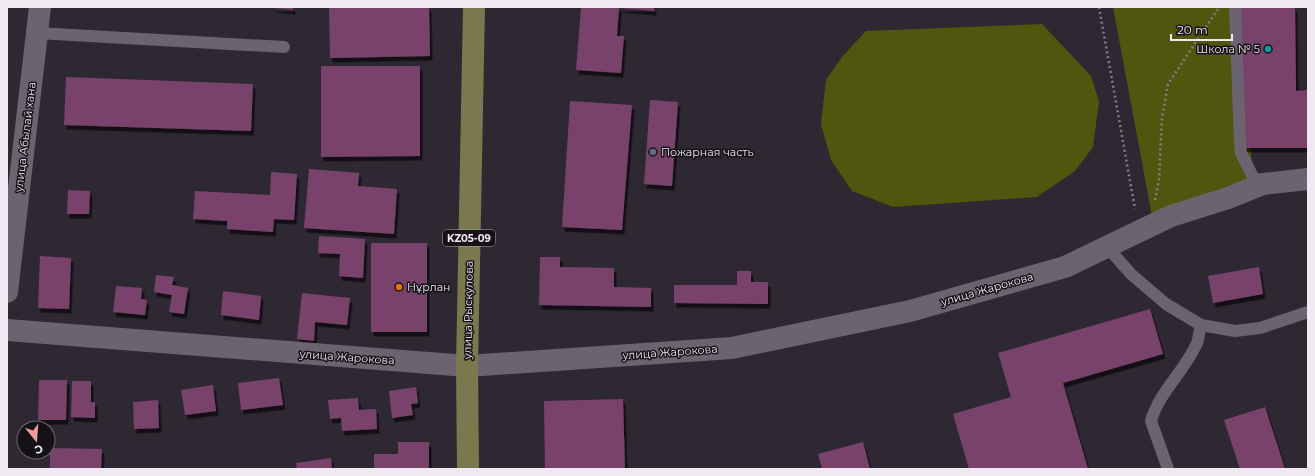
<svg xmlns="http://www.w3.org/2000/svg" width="1315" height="476" viewBox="0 0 1315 476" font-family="Montserrat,sans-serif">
<defs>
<filter id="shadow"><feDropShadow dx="2.5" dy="4.5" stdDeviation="0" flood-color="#0009"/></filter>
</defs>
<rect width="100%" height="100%" fill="#2e2833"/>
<path fill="#50560e" d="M1113,7H1239L1253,177L1152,216Z
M1042,24L1091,76L1099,101L1093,147L1075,171L1037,197L893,207L852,191L831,160L821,124L826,80L842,57L866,31Z"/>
<path fill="#78436b" filter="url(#shadow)" d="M274,7H293V10L274,8Z
M329,7H429L430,56L330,58Z
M581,7H654V11L619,8L617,36H624L621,73L576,70Z
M1240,7H1295L1296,91L1308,90V148H1242Z
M321,66H420V156L321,157Z
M66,77L253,84L251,131L64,125Z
M650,100L678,102L672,186L644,184Z
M570,101L632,105L622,230L562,227Z
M309,169L359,173L358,186L397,189L394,234L304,228Z
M271,172L297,174L294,220L274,219L273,232L227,229V221L193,219L195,191L270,195Z
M68,190L90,191L89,214H67Z
M319,236L365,239L363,278L339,276L340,254L318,253Z
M371,243H427V332H371Z
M40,256L71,258L69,309L38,308Z
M540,257H560V267L614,268V287L651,288V307L539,305Z
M1259,267L1263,294L1213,303L1208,276Z
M737,271H751V282H768V304L674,303V285H737Z
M156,275L174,277L172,285L188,288L184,314L169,312L172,295L154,292Z
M116,286L142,288L141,299L147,300L145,315L113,312Z
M223,291L261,296L259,320L221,315Z
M302,293L350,298L347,325L315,322L314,341L297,339Z
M1150,309L1163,354L1063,383L1088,469H969L953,414L1011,397L998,353Z
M279,378L283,405L241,410L238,383Z
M39,380H67L66,420H38Z
M72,381H91V402H95V418L71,417Z
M213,385L216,411L185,415L181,390Z
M416,387L418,403L411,404L413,415L392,418L389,391Z
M358,398L359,410L376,409L377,429L342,431L341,418L330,419L328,400Z
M623,399L625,469H545L544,401Z
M158,400L159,428L134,429L133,402Z
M1265,407L1285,469H1240L1224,420Z
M398,442H429V469H374V454H398Z
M863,442L870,469H822L818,454Z
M50,448L102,449L101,469H50Z
M331,458L332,469H297L296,463Z"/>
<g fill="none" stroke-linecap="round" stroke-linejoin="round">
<path stroke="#847e88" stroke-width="2.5" stroke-dasharray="2 3" stroke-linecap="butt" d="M1099,7L1135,209
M1155,200L1159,179L1162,118L1168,84L1218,9"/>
<path stroke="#6b6370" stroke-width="12" d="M1235,7L1240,143L1241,153L1253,177L1263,184
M37,33L284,47
M1107,247L1132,275L1166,304L1201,325L1235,331L1260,328L1308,312
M1168,469L1151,421C1159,392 1185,371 1197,343C1199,338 1199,331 1201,325"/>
<path stroke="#6b6370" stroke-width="22" d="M7,330L467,366L732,348L910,311L1065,267L1171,216L1228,198L1263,184L1308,179"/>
<path stroke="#6b6370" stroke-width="22" d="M7,292L40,7"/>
<path stroke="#7b784d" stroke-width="22" d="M468,469L467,366L474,7"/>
</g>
<circle fill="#0f9aa8" stroke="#151217" stroke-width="1.5" cx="1268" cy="49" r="4"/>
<circle fill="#5c6f8a" stroke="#151217" stroke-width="1.5" cx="653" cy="152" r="4"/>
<circle fill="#e8710a" stroke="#151217" stroke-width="1.5" cx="399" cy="287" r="4"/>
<g text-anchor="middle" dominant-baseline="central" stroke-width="3" stroke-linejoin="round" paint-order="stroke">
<rect fill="#151217" stroke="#aea9b0" stroke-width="1" x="443" y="230" width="52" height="16" rx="3"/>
<g font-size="10" font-weight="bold" fill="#efeaf2">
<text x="469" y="238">KZ05-09</text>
</g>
<g font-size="11" fill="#efeaf2" stroke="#151217" text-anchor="start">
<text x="1260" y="49" text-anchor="end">Школа № 5</text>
<text x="661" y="152">Пожарная часть</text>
<text x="407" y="287">Нұрлан</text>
</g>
<g font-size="11" fill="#efeaf2" stroke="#151217">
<text transform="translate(25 137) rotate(-83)">улица Абылай хана</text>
<text transform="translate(987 289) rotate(-16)">улица Жарокова</text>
<text transform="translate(468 310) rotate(-89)">улица Рыскулова</text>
<text transform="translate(670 352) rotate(-4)">улица Жарокова</text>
<text transform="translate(347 357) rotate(4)">улица Жарокова</text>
</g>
</g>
<rect width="1315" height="476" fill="none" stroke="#efeaf2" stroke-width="16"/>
<g transform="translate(36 440) rotate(163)"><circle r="19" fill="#151217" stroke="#6c686f"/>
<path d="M0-3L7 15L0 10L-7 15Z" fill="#f59b9c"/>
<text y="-6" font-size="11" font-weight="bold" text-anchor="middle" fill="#efeaf2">С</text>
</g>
<path d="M1171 34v6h61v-6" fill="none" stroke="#efeaf2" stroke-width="2"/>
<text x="1177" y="34" font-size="12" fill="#efeaf2" stroke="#151217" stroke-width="3" paint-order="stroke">20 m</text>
</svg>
